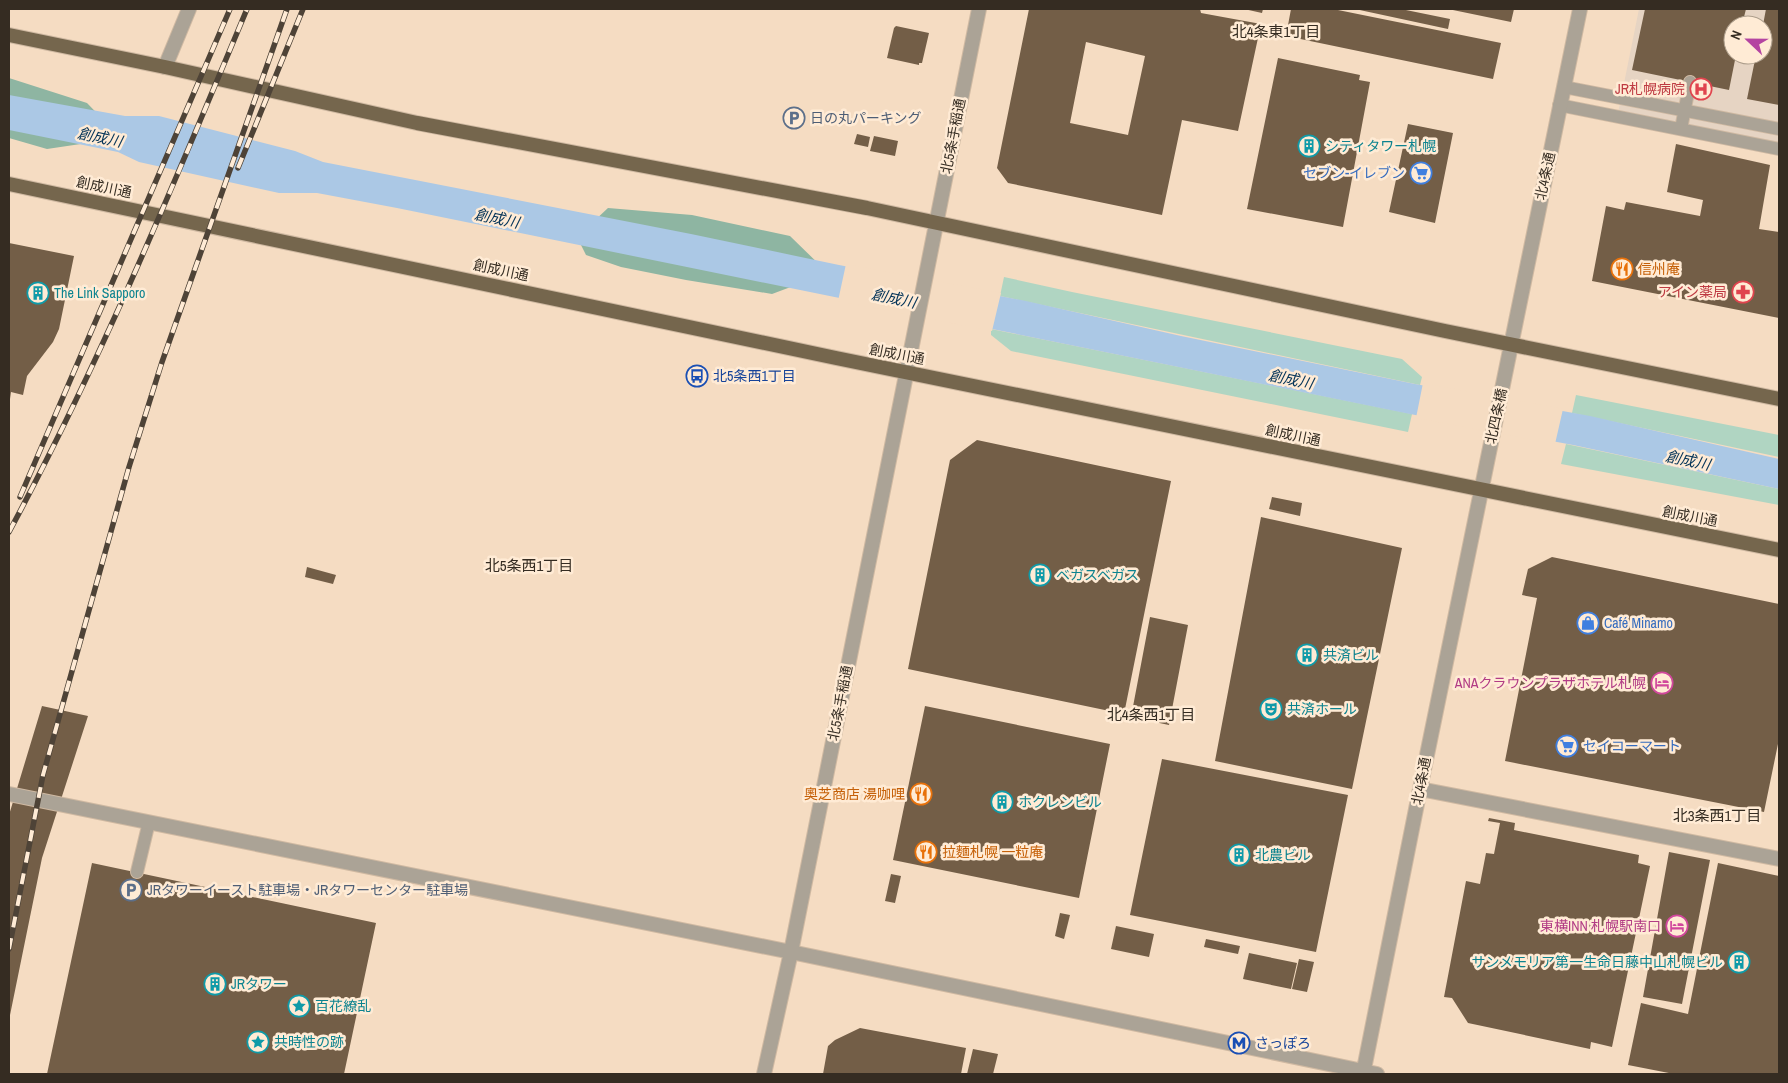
<svg xmlns="http://www.w3.org/2000/svg" width="1788" height="1083" viewBox="0 0 1788 1083" font-family="'Archivo Narrow','Noto Sans JP',sans-serif">
<rect width="100%" height="100%" fill="#f5dcc2"/>
<path fill="#e6d4c3" fill-rule="evenodd" d="M1639,9H1779V156L1616,123ZM1733,25H1763V55H1733Z"/>
<path fill="#b0d5c2" d="M1004,277L1072,292L1402,359L1422,377L1420,385L1000,296Z
M991,329L1412,414L1408,432L1011,351L991,335Z
M1576,395L1779,435V457L1572,413Z
M1566,444L1779,489V505L1561,464Z"/>
<path fill="#8eb5a2" d="M9,78L87,103L121,138L47,149L9,138Z
M608,208L692,215L790,236L828,273L772,294L686,280L621,267L586,255L577,237Z"/>
<path fill="#abc8e5" d="M9,95L125,116H159L295,151L323,162L691,234L839,265L1026,301L1181,336L1415,384L1590,416L1779,459V489L1573,445L1410,414L397,208L317,193H279L139,162L118,152L9,130Z"/>
<path fill="#f5dcc2" d="M846,264L1001,293L992,331L838,301Z
M1423,383L1563,409L1555,444L1416,418Z"/>
<path fill="#735e47" fill-rule="evenodd" d="M1029,9H1200L1201,13L1261,24L1238,131L1182,120L1162,215L1008,183L997,168ZM1086,42L1145,56L1128,135L1070,123Z
M1244,9H1263L1262,13Z
M1291,9H1333L1501,43L1493,79L1286,36Z
M1355,9H1401L1450,19L1448,29Z
M1448,9H1514L1511,22Z
M1645,9H1746L1742,25H1733V55H1736L1729,90L1632,70Z
M1766,9H1779V105L1747,99L1756,55H1763V25Z
M896,26L929,33L922,63H919V65L887,58L894,28Z
M1278,58L1360,75L1359,80L1370,82L1343,227L1247,209Z
M1408,124L1453,133L1435,223L1389,212Z
M857,134L870,137L868,147L854,144Z
M874,136L898,141L895,156L870,151Z
M1676,144L1770,165L1759,229L1779,232V318L1592,281L1606,206L1624,210L1626,202L1700,216L1703,200L1667,192Z
M9,243L74,256L59,329L53,342L27,376L23,395L11,392L10,399Z
M977,440L1171,481L1124,714L908,669L950,460Z
M1272,497L1302,503L1300,516L1269,509Z
M1261,517L1402,548L1352,789L1215,761Z
M1552,557L1779,604V739L1764,812L1505,761L1537,598L1522,595L1528,569Z
M307,567L336,575L333,584L305,577Z
M1150,617L1188,625L1169,725L1131,717Z
M42,706L88,716L42,858L9,1020V815Z
M925,706L1110,744L1079,898L893,860Z
M1162,759L1348,795L1316,952L1130,915Z
M1489,818L1515,823L1514,830L1639,855L1638,863L1650,866L1612,1047L1591,1042L1590,1049L1468,1023L1452,998L1444,997L1466,881L1480,884L1486,853L1494,854L1500,823L1488,821Z
M1669,852L1710,860L1682,1004L1643,997Z
M92,863L376,923L344,1074H47Z
M1718,863L1779,876V1074H1674L1628,1065L1641,1003L1688,1014Z
M891,874L901,876L895,903L885,901Z
M1060,913L1070,915L1064,939L1055,936Z
M1116,926L1154,934L1149,957L1111,949Z
M1206,939L1240,946L1238,954L1204,947Z
M1249,953L1297,963L1291,989L1243,979Z
M1299,959L1314,962L1307,992L1292,989Z
M860,1028L966,1048L961,1074H823L828,1046L835,1040Z
M973,1049L998,1054L993,1074H967Z"/>
<g fill="none" stroke-linecap="round" stroke-linejoin="round">
<g stroke="#cfb9a2" stroke-width="14">
<path id="service" d="M1564,87L1779,129
M1559,105L1779,149
M1681,129L1690,82
M137,872L149,822"/>
</g>
<g stroke="#cfb9a2" stroke-width="16">
<path id="minor" d="M165,67L189,9
M1420,789L1779,859"/>
</g>
<g stroke="#cfb9a2" stroke-width="16">
<path id="tertiary" d="M9,794L791,952L1377,1074
M764,1074L791,952L979,9
M1363,1074L1420,789L1580,9"/>
</g>
<g stroke="#cfb9a2" stroke-width="16">
<path id="trunk" d="M9,35L165,67L417,123L867,208L1445,331L1779,399
M9,184C285,240 560,301 836,358C1150,423 1464,488 1779,550"/>
</g>
<use href="#service" stroke="#aba396" stroke-width="12"/>
<use href="#minor" stroke="#aba396" stroke-width="14"/>
<use href="#tertiary" stroke="#aba396" stroke-width="14"/>
<use href="#trunk" stroke="#75664d" stroke-width="14"/>
<g stroke="#4e4337" stroke-width="5.5">
<path id="rail" d="M238,168L303,9
M20,497L230,9
M9,532C100,363 173,186 247,9
M9,949L43,775L129,467L162,362L287,9"/>
</g>
<use href="#rail" stroke="#ffebd5" stroke-width="4" stroke-dasharray="11" stroke-linecap="butt"/>
</g>
<defs>
<g id="hospital-ring" transform="scale(1.125)"><circle r="9.5" fill="#ffebd5" stroke="#e0444e" stroke-width="1.5"/><path d="M-5-5h3v3.5h4V-5h3V5h-3V1.5h-4V5h-3Z" fill="#e0444e"/></g>
<g id="parking-ring" transform="scale(1.125)"><circle r="9.5" fill="#ffebd5" stroke="#5c6f8a" stroke-width="1.5"/><path d="M-3.5-5.5H1a3.5 3.5 0 0 1 0 7H-1V5.5H-3.5ZM-1-3.4V-.6H.8a1.4 1.4 0 0 0 0-2.8Z" fill="#5c6f8a"/></g>
<g id="building-ring" transform="scale(1.125)"><circle r="9.5" fill="#ffebd5" stroke="#0f9aa8" stroke-width="1.5"/><path d="M-4-6H4V6H1V3H-1V6H-4ZM-2.5-4.3h1.7v1.8h-1.7ZM.8-4.3h1.7v1.8H.8ZM-2.5-1h1.7V.8h-1.7ZM.8-1h1.7V.8H.8Z" fill="#0f9aa8"/></g>
<g id="supermarket-ring" transform="scale(1.125)"><circle r="9.5" fill="#ffebd5" stroke="#3f7fe0" stroke-width="1.5"/><path d="M-6-5.5h2.5l.6 2H6L4.5 2H-2.5L-4.4-4H-6ZM-1.5 3.2a1.3 1.3 0 1 0 .1 0ZM3 3.2a1.3 1.3 0 1 0 .1 0Z" fill="#3f7fe0"/></g>
<g id="restaurant-ring" transform="scale(1.125)"><circle r="9.5" fill="#ffebd5" stroke="#e8710a" stroke-width="1.5"/><path d="M-5-6h1v4h1v-4h1v4h1v-4h1v5L-1.5 .5V6h-2V.5L-5-1ZM5-6V6H3V1.5H1.5Q1.5-4 5-6Z" fill="#e8710a"/></g>
<g id="pharmacy-ring" transform="scale(1.125)"><circle r="9.5" fill="#ffebd5" stroke="#e0444e" stroke-width="1.5"/><path d="M-2-6h4v4h4v4h-4v4h-4v-4h-4v-4h4Z" fill="#e0444e"/></g>
<g id="bus-ring" transform="scale(1.125)"><circle r="9.5" fill="#ffebd5" stroke="#1a4fb4" stroke-width="1.5"/><path d="M-5-6H5V4H4V6H2V4H-2V6H-4V4H-5ZM-3.5-4V0h7V-4ZM-3.5 1.2v1.5H-2V1.2ZM2 1.2v1.5H3.5V1.2Z" fill="#1a4fb4"/></g>
<g id="shop-ring" transform="scale(1.125)"><circle r="9.5" fill="#ffebd5" stroke="#3f7fe0" stroke-width="1.5"/><path d="M-5-2.5h2.3a2.7 3.5 0 0 1 5.4 0H5L5.5 6h-11ZM-1.5-2.5h3a1.5 2.3 0 0 0-3 0Z" fill="#3f7fe0"/></g>
<g id="hotel-ring" transform="scale(1.125)"><circle r="9.5" fill="#ffebd5" stroke="#d1479c" stroke-width="1.5"/><path d="M-6-4.5h1.5V1H6V5H4.5V3h-9V5H-6ZM-4 0a1.8 1.8 0 1 1 3.6 0ZM.5 0V-2.5h3Q6-2.5 6 0Z" fill="#d1479c"/></g>
<g id="theatre-ring" transform="scale(1.125)"><circle r="9.5" fill="#ffebd5" stroke="#0f9aa8" stroke-width="1.5"/><path d="M-5-5.5Q0-4 5-5.5V0Q5 5 0 6Q-5 5-5 0ZM-3.3-2.5H-1v1.5H-3.3ZM1-2.5H3.3v1.5H1ZM-2.8 1Q0 5.5 2.8 1Z" fill="#0f9aa8"/></g>
<g id="sight-ring" transform="scale(1.125)"><circle r="9.5" fill="#ffebd5" stroke="#0f9aa8" stroke-width="1.5"/><path d="M0-6L1.8-2.2L6-1.7L2.9 1.2L3.7 5.4L0 3.3L-3.7 5.4L-2.9 1.2L-6-1.7L-1.8-2.2Z" fill="#0f9aa8"/></g>
<g id="metro-ring" transform="scale(1.125)"><circle r="9.5" fill="#ffebd5" stroke="#1a4fb4" stroke-width="1.5"/><path d="M-5.5 5V-5H-3L0 0L3-5H5.5V5H3V-.5L0 4L-3-.5V5Z" fill="#1a4fb4"/></g>
</defs>
<g fill-rule="evenodd">
<use href="#hospital-ring" x="1701" y="89"/>
<use href="#parking-ring" x="794" y="118"/>
<use href="#building-ring" x="1309" y="146"/>
<use href="#supermarket-ring" x="1421" y="173"/>
<use href="#restaurant-ring" x="1622" y="269"/>
<use href="#pharmacy-ring" x="1743" y="292"/>
<use href="#building-ring" x="38" y="293"/>
<use href="#bus-ring" x="697" y="376"/>
<use href="#building-ring" x="1040" y="575"/>
<use href="#shop-ring" x="1588" y="623"/>
<use href="#building-ring" x="1307" y="655"/>
<use href="#hotel-ring" x="1662" y="683"/>
<use href="#theatre-ring" x="1271" y="709"/>
<use href="#supermarket-ring" x="1567" y="746"/>
<use href="#restaurant-ring" x="921" y="794"/>
<use href="#building-ring" x="1002" y="802"/>
<use href="#restaurant-ring" x="926" y="852"/>
<use href="#building-ring" x="1239" y="855"/>
<use href="#parking-ring" x="131" y="890"/>
<use href="#hotel-ring" x="1677" y="926"/>
<use href="#building-ring" x="1739" y="962"/>
<use href="#building-ring" x="215" y="984"/>
<use href="#sight-ring" x="299" y="1006"/>
<use href="#sight-ring" x="258" y="1042"/>
<use href="#metro-ring" x="1239" y="1043"/>
</g>
<g text-anchor="middle" dominant-baseline="central" stroke-width="5" stroke-linejoin="round" paint-order="stroke">
<g font-size="14" fill="#be3a42" stroke="#ffebd5" text-anchor="end">
<text x="1685" y="89">JR札幌病院</text>
<text x="1727" y="292">アイン薬局</text>
</g>
<g font-size="14" fill="#4e5e75" stroke="#ffebd5" text-anchor="start">
<text x="810" y="118">日の丸パーキング</text>
<text x="147" y="890">JRタワーイースト駐車場・JRタワーセンター駐車場</text>
</g>
<g font-size="14" fill="#352c22" stroke="#ffebd5">
<text transform="translate(953 136) rotate(-79)">北5条手稲通</text>
<text transform="translate(1545 176) rotate(-78)">北4条通</text>
<text transform="translate(104 187) rotate(12)">創成川通</text>
<text transform="translate(501 270) rotate(12)">創成川通</text>
<text transform="translate(897 354) rotate(11)">創成川通</text>
<text transform="translate(1496 416) rotate(-78)">北四条橋</text>
<text transform="translate(1293 435) rotate(12)">創成川通</text>
<text transform="translate(1690 516) rotate(11)">創成川通</text>
<text transform="translate(840 703) rotate(-79)">北5条手稲通</text>
<text transform="translate(1421 781) rotate(-79)">北4条通</text>
</g>
<g font-size="14" fill="#0d838f" stroke="#ffebd5" text-anchor="start">
<text x="1325" y="146">シティタワー札幌</text>
<text x="54" y="293">The Link Sapporo</text>
<text x="1056" y="575">ベガスベガス</text>
<text x="1323" y="655">共済ビル</text>
<text x="1287" y="709">共済ホール</text>
<text x="1018" y="802">ホクレンビル</text>
<text x="1255" y="855">北農ビル</text>
<text x="1723" y="962" text-anchor="end">サンメモリア第一生命日藤中山札幌ビル</text>
<text x="231" y="984">JRタワー</text>
<text x="315" y="1006">百花繚乱</text>
<text x="274" y="1042">共時性の跡</text>
</g>
<g font-size="14" fill="#366cbe" stroke="#ffebd5" text-anchor="start">
<text x="1405" y="173" text-anchor="end">セブン-イレブン</text>
<text x="1604" y="623">Café Minamo</text>
<text x="1583" y="746">セイコーマート</text>
</g>
<g font-size="14" fill="#c56008" stroke="#ffebd5" text-anchor="start">
<text x="1638" y="269">信州庵</text>
<text x="905" y="794" text-anchor="end">奧芝商店 湯咖哩</text>
<text x="942" y="852">拉麵札幌 一粒庵</text>
</g>
<g font-size="14" fill="#164399" stroke="#ffebd5" text-anchor="start">
<text x="713" y="376">北5条西1丁目</text>
<text x="1255" y="1043">さっぽろ</text>
</g>
<g font-size="14" fill="#b23c85" stroke="#ffebd5" text-anchor="end">
<text x="1646" y="683">ANAクラウンプラザホテル札幌</text>
<text x="1661" y="926">東横INN 札幌駅南口</text>
</g>
<g font-size="15" fill="#352c22" stroke="#ffebd5">
<text x="1276" y="31">北4条東1丁目</text>
<text x="529" y="565">北5条西1丁目</text>
<text x="1151" y="714">北4条西1丁目</text>
<text x="1717" y="815">北3条西1丁目</text>
</g>
<g font-size="15" font-style="italic" fill="#023257" stroke="#ffebd5">
<text transform="translate(100 137) rotate(12)">創成川</text>
<text transform="translate(497 218) rotate(12)">創成川</text>
<text transform="translate(894 298) rotate(12)">創成川</text>
<text transform="translate(1291 379) rotate(12)">創成川</text>
<text transform="translate(1688 460) rotate(12)">創成川</text>
</g>
</g>
<rect width="1788" height="1083" fill="none" stroke="#352c22" stroke-width="20"/>
<g transform="translate(1748 40) rotate(292)"><circle r="24" fill="#ffebd5" stroke="#ae9f8d"/>
<path d="M0-4L9 19L0 12L-9 19Z" fill="#b444a1"/>
<text y="-8" font-size="14" font-weight="bold" text-anchor="middle" fill="#352c22">N</text>
</g>
</svg>
